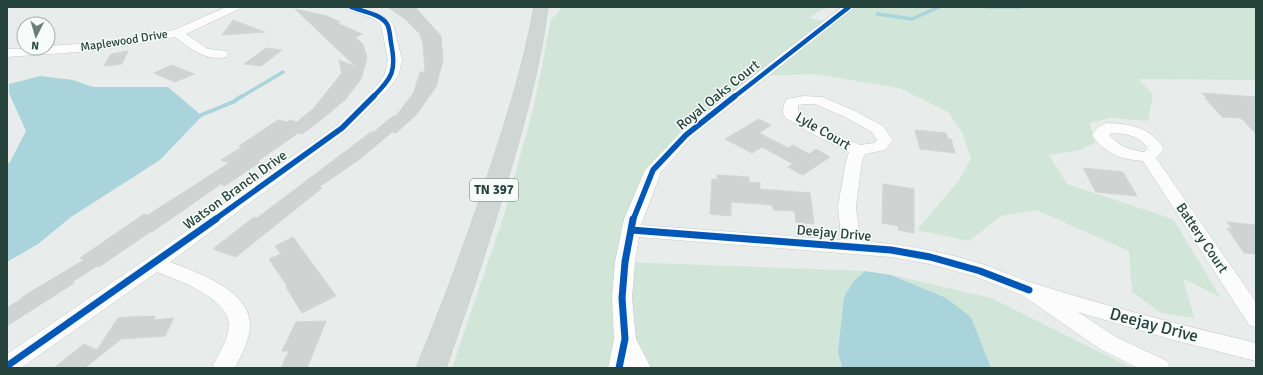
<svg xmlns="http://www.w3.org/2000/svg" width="1263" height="375" viewBox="0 0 1263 375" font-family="Signika,sans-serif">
<rect width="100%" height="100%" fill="#e8edeb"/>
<path fill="#d1e6d8" d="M562,7H826L809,18L830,22L849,7H1256V80L1138,79L1153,94L1148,121L1110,118L1090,123L1095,143L1080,150L1049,155L1067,184L1173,219L1221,298L1183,278L1194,318L1161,313L1132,292L1129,251L1036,210L1001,216L969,241L917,230L959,180L971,159L962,132L948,112L899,88L814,74L762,76L653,170L626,262L865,271L854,281L838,352L842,368H452L504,215L534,106L551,20Z
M892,275L991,298L1132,368H991L971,317L914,285Z"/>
<path fill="#a9d4db" d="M40,76L73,80L93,87H168L202,116L160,160L71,217L38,244L7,262V164L10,162L26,131L9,93V84Z
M865,271L891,275L946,298L971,317L991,368H842L838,352L844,297L854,281Z"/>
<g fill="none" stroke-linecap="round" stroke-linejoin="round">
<path stroke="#a9d4db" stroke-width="3.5" d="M987,7H1020
M877,14L912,19L939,7
M241,97L283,72"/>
<path stroke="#a9d4db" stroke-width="4" d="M201,115L233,102L242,96"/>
</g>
<path fill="#cfd4d2" stroke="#d1d6d4" d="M388,7H415L441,36L443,60L436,87L416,115L396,133L392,132L360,159L319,187L322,188L236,257L213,249L254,217L257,218L371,132H374L388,120L394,116H396L414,92L420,72H425L423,44L420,34L406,20Z
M295,9L327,16L340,22L337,23L362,34L355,37L363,44L367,58L361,79L345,100L316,124L302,134L298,133L258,161L260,162L247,171L224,186L221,184L152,232H150L99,267L97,266L72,282L74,283L7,326V308L24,297H22L84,260L80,258L144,214L148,215L229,163L221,160L242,147L239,146L278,120L287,122L290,120L297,122L302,118L313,109L342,73L339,60L356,67Z
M233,20L265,32L222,35Z
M266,48L282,50L261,66L244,64Z
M128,51L122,64L104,66L111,54Z
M172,65L194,74L175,82L154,73Z
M1202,93L1256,97V134L1241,118L1222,117L1205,98L1208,99Z
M759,119L771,125L759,133L788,148L793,145L809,154L816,149L830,157L803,175L788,167L793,164L762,147L752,153L725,139Z
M915,130L946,133L948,139H951L955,153L920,149Z
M1083,168L1123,172L1137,196L1096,192Z
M717,175L749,177V182L760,183V189L810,193L814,224L796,222L795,211L773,210V205L731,202V216L710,214L712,179L717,180Z
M883,184L914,189V233L898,230V226L882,223Z
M1227,222L1256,225V254L1244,253L1227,228L1232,229Z
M293,237L336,296L302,313L286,287L287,286L269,259L281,254L275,246Z
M142,316V317L155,316L153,320L174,318L165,336L121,339L85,368H54L84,344L97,350L118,318Z
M326,321L307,368H281L289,351H282L296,322Z"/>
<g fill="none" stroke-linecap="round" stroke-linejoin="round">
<g stroke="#c5cac8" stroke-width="1">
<path id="minor" d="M226,7H241L239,9L186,34L208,49L227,51L228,54L227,57C206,62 190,48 175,37L93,51L7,57V49L48,48V46L93,43L174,30Z
M345,7H362L382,15L393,24L402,60L399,74L391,86L347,131L170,262C196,272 250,290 250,325C250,340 241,355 235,368H212C218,354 228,341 229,326C230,298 177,280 157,272L21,368H7V354L148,258L337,125L379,83L385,74L388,60L381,25L374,19L347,9Z
M842,7H855L691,138L661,172L641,225L841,240L838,206L846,161L849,152L807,131L786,118C781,112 783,105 787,99L804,96L822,97L855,111L883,126L893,140L885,150L865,154L862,161L856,206L860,241C903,244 946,252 988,266C1004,272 1019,279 1036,284C1109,307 1182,325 1256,343V361L1170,339L1078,312L1116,337L1167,361L1170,368H1138L1100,349L1022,295L974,276L930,264L891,257L639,237L635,262L632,298L636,339L651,368H608L614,339L612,298L615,262L624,219L645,170L681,132ZM804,104H815L845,117L872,132L877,140L874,143L860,145L817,125L798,113V105Z
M1107,123C1131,124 1150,127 1164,149L1156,158L1256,302V327L1249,325L1143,161C1120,159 1106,154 1092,135C1096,129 1100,125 1107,123ZM1111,133C1125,133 1140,136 1148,148L1144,152C1129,150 1119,146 1109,135Z"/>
</g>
<g stroke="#c3ccc9" stroke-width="1">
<path id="primary" d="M534,7H548C541,63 526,118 510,172C491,238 469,303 446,368H416C443,303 467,238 489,171C507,117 524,63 534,7Z"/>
</g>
<use href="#minor" fill="#fcfcfc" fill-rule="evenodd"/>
<use href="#primary" fill="#cfd7d5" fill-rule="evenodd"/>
<g stroke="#f7fbf9" stroke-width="6">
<path id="cycleway-far2" d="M351,7C361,11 381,14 387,24C390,29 390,37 391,43C397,71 392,78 373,97
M734,97L849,7"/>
</g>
<g stroke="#f7fbf9" stroke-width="8">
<path id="cycleway-far1" d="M214,220L342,128L374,96
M633,220L653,170L686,135L735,96"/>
</g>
<g stroke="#f7fbf9" stroke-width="10">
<path id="cycleway" d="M631,230L891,250L930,257L980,271L1029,290
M7,366L216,219
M619,368L625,339L622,298L625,262L633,219"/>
</g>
<use href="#cycleway-far2" stroke="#0057b8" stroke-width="4.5"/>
<use href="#cycleway-far1" stroke="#0057b8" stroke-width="5.5"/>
<use href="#cycleway" stroke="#0057b8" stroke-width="7"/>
</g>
<g text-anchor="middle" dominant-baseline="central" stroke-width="3" stroke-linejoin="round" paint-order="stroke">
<g font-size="12" fill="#24423a" stroke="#f7fbf9">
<text transform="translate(124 41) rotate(-9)">Maplewood Drive</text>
</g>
<rect fill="#f7fbf9" stroke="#637a73" stroke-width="1" x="470" y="179" width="48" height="22" rx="3"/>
<g font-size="13" font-weight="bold" fill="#24423a">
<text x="494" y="190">TN 397</text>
</g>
<g font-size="14" fill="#24423a" stroke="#f7fbf9">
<text transform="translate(718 95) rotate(-39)">Royal Oaks Court</text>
<text transform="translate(823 131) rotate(30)">Lyle Court</text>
<text transform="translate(235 190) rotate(-36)">Watson Branch Drive</text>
<text transform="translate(834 233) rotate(5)">Deejay Drive</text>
<text transform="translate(1202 238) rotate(56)">Battery Court</text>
</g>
<g font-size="17" fill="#24423a" stroke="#f7fbf9">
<text transform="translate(1154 325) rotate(15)">Deejay Drive</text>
</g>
</g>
<rect width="1263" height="375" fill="none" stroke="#24423a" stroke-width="16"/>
<g transform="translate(36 36) rotate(185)"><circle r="19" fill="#f7fbf9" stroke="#a3b1ad"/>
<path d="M0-3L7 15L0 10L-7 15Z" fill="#697e78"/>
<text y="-6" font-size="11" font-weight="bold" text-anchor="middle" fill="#24423a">N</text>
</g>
</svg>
